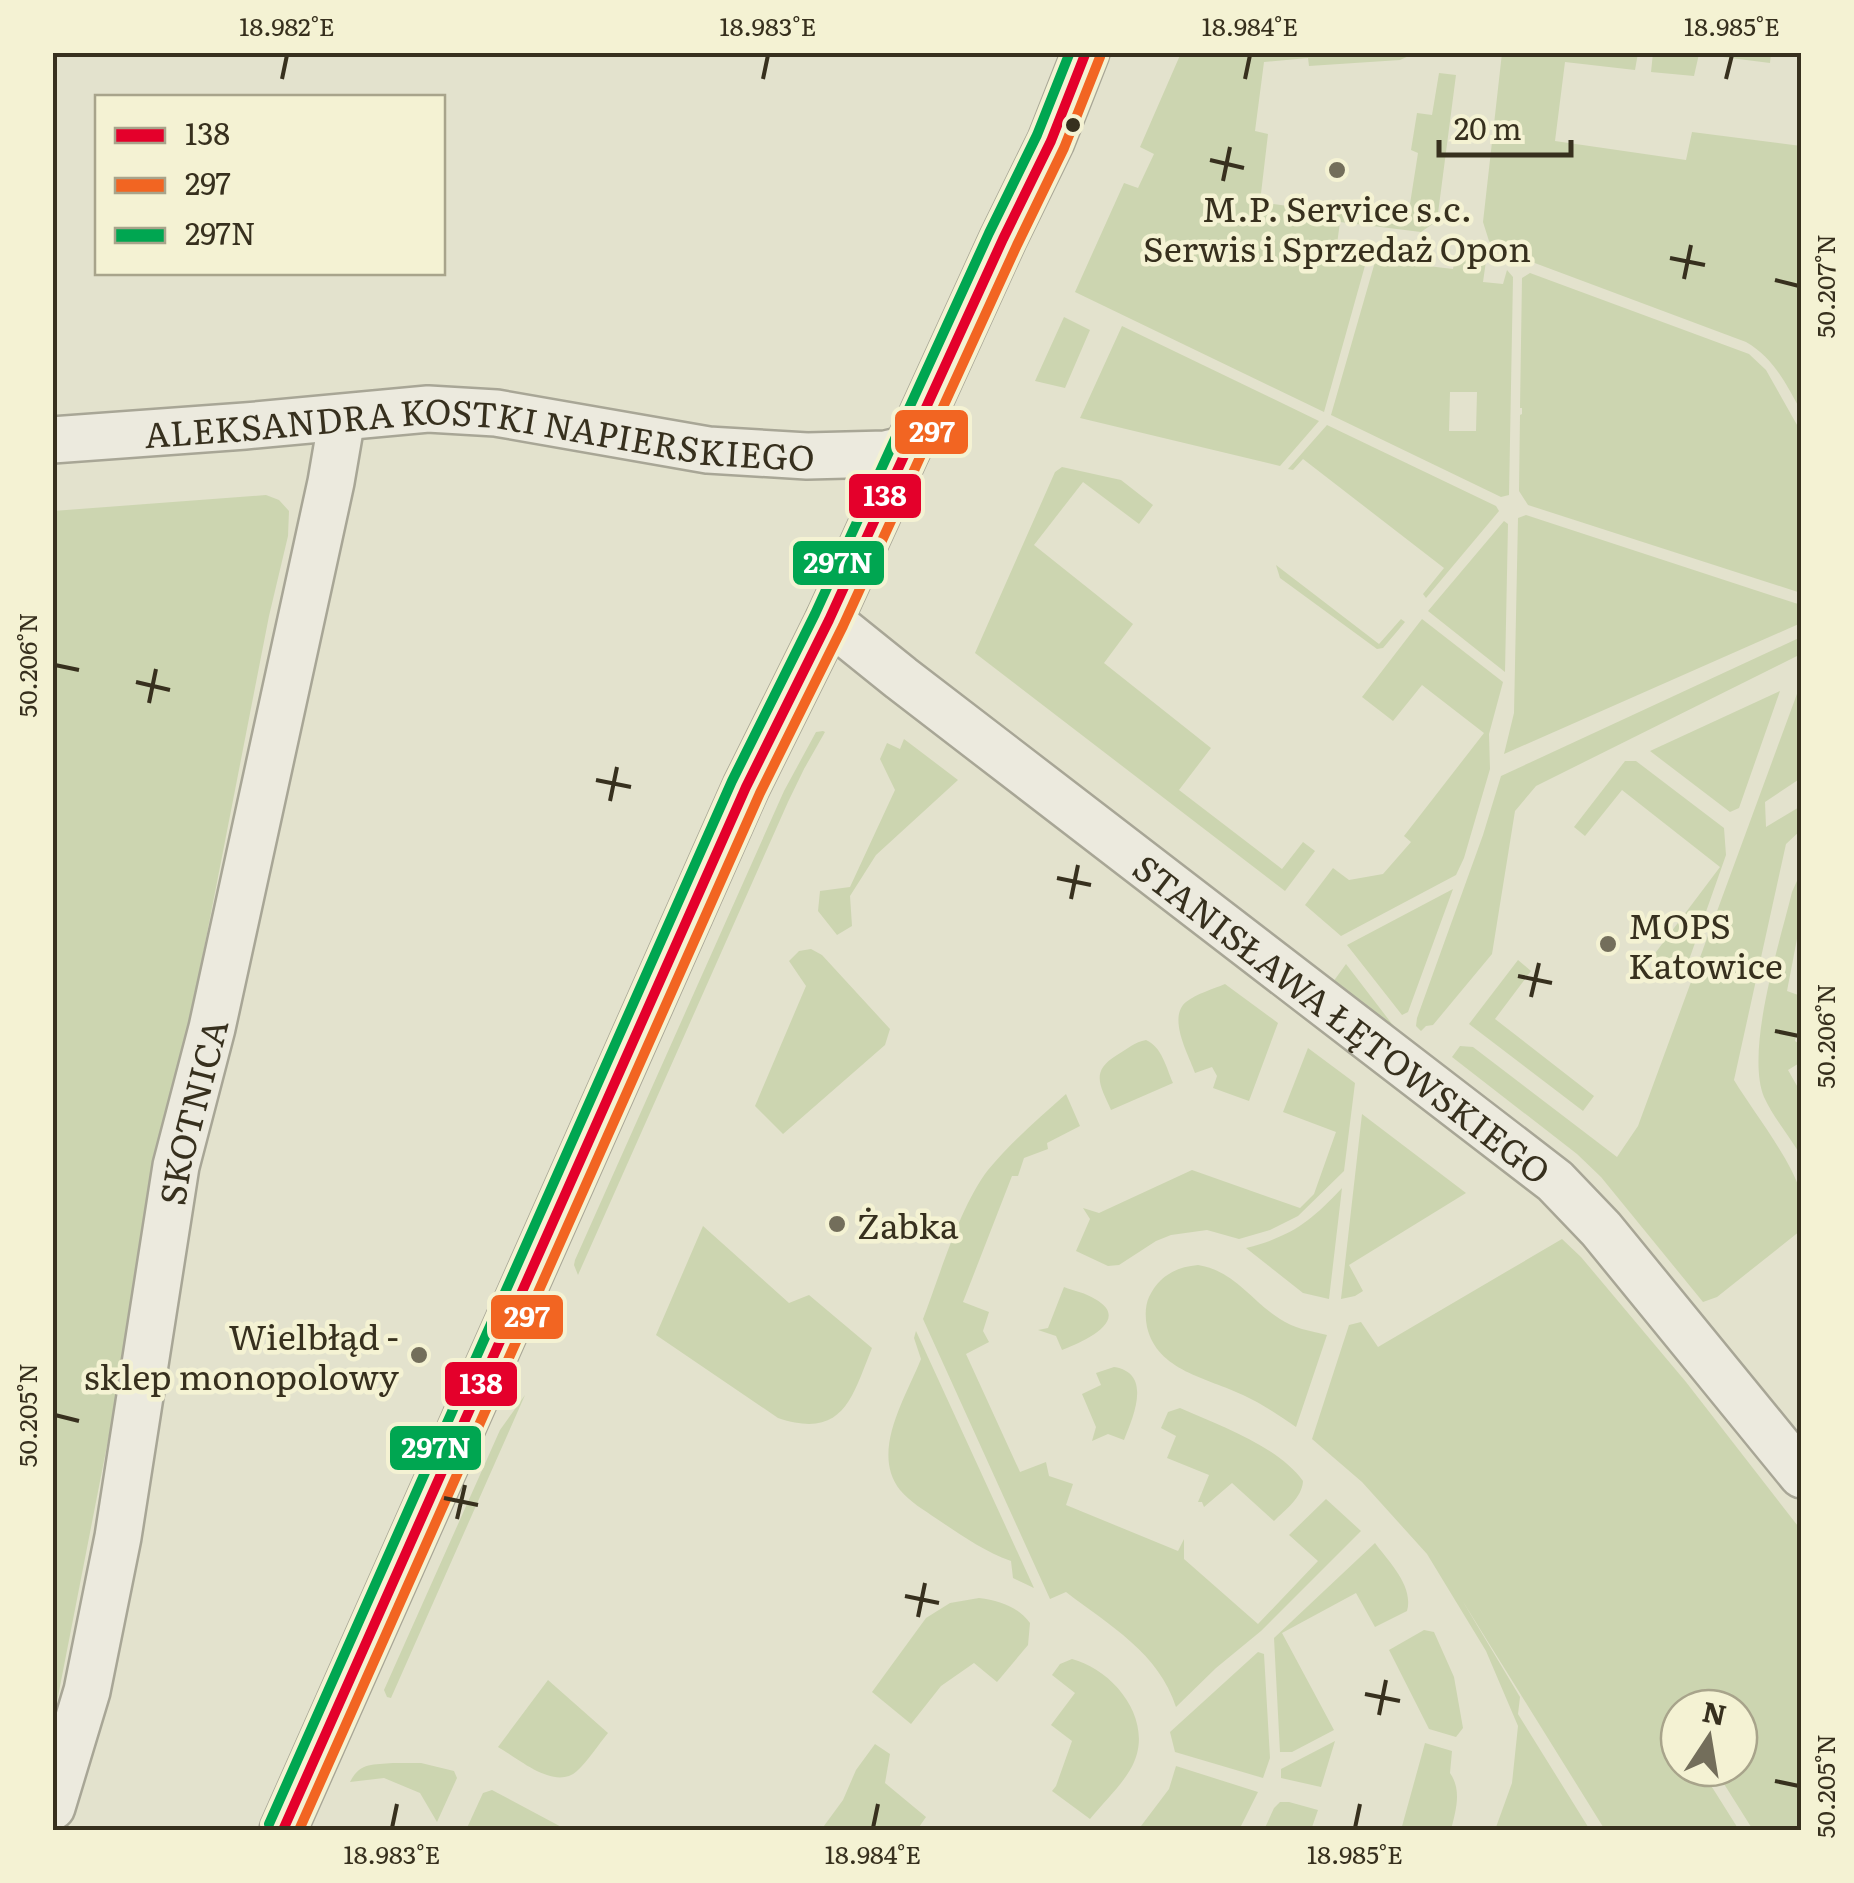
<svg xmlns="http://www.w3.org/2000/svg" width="1854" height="1883" viewBox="0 0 1854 1883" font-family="Literata,serif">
<rect width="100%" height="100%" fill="#e3e2cd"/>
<path fill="#ccd5b0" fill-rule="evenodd" d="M1181,53H1415L1400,60L1309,66L1308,58L1264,62L1255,131L1268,134L1260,202L1407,223L1418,153L1411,150L1417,113L1432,115L1439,73L1456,75L1437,221L1421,232L1340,222L1335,259L1366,262L1324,412L1075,292L1124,183L1138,188L1154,154L1140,147Z
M1502,53H1638L1635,70L1565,62L1555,141L1686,160L1692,132L1801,146V411C1786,384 1774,358 1746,342L1497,249L1489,241L1483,222Z
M1653,53V52L1771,53L1770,63L1699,54L1694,76L1651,72Z
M1379,248L1394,251V262L1453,269L1455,258L1486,261L1483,282L1503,284L1507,270L1513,277L1509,495L1501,497L1331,415ZM1450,392H1477L1476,431H1449Z
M1530,273L1749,354L1766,370L1801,432V593L1528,505L1519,491L1520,415L1522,414V408H1520L1522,278Z
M1064,317L1090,330L1065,388L1035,381Z
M1122,326L1319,421L1280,466L1080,418Z
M1327,425L1496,506L1499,511L1426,598L1423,594L1444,568L1303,459L1293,470L1288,469Z
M1062,467L1121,480L1153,505L1139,524L1083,482L1034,545L1133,624L1104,663L1211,748L1179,790L1282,869L1303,842L1315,851L1285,891L975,653L1055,472Z
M266,495L279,500L289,511L288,536L269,616L53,1722V511Z
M1526,515L1801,605V623L1504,754L1514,713L1518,518Z
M1504,521L1508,524L1505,672L1428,611Z
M1276,565L1379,644L1401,619L1405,622L1383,648L1377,649L1280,578Z
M1422,619L1503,682L1489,734L1490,769L1464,858L1456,875L1341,936L1305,905L1333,868L1349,880L1383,874L1411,842L1404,836L1484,733L1422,685L1393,721L1362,697Z
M1801,637V654L1536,786L1515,811L1492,954L1433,1025L1426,1026L1421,1031L1416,1026L1417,1018L1483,835L1501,776Z
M1801,683V778L1765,802L1766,827L1801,806V830L1786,844L1734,1080C1752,1110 1791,1159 1800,1191C1804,1203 1802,1219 1800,1231L1717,1297L1703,1302L1601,1177L1577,1154L1452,1057L1460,1046L1473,1047L1617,1157L1638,1126Z
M1780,691L1739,808L1730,812L1650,751Z
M823,731L825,732L804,769L788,802L578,1275L574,1265L575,1260L784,791L816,732Z
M904,739L958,780L876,855L850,896L852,926L837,935L818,911L820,891L850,887L895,790L880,759L887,743L900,749Z
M1625,761H1636L1724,828L1726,855L1684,974L1677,973L1653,956L1720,867L1622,790L1585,836L1574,827Z
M1801,872V918L1787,991L1801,996V1009L1795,1041L1801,1045V1062L1788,1070L1801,1093V1156C1790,1137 1773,1117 1764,1097C1745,1050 1780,942 1792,892Z
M1453,889L1408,1012L1402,1015L1347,945Z
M811,949L822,955L890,1029L885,1045L783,1134L755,1106L806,986L789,961L799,951Z
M1518,960L1531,971L1495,1019L1594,1096L1583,1111L1469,1024Z
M1346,964L1402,1037L1333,982Z
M1225,984L1278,1023L1249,1101L1213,1088L1217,1076L1212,1067L1195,1073C1189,1055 1167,1018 1186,1002C1196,994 1213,989 1225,984Z
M1146,1040C1162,1047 1166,1067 1173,1083L1111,1110C1101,1086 1089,1072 1117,1055C1127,1049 1135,1042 1146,1040Z
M1308,1048L1355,1083L1344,1171L1298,1216L1270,1230L1239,1239L1207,1230L1171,1235L1156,1241L1119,1265L1108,1266L1076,1251L1090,1219L1083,1208L1099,1213L1192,1170L1300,1208L1314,1194L1336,1132L1283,1112Z
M1066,1094L1080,1126L1047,1143L1048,1149L1024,1158L1018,1176H1012L963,1302L989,1312L983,1331L989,1342L966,1354L1020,1472L1046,1462L1049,1476L1073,1484L1066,1505L1178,1551L1184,1539V1559L1258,1624L1318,1561L1289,1535L1326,1499L1361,1531L1261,1631L1216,1668L1176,1707C1159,1653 1109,1625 1066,1592L1050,1599L923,1319C940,1275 960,1206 988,1170C1011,1142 1039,1118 1066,1094Z
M1362,1114L1466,1193L1349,1265L1363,1291L1355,1296L1341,1299Z
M1342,1188L1329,1299L1303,1293L1246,1248C1292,1236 1310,1222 1342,1188Z
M703,1226L789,1303L809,1295L872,1348C852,1397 844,1440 778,1418L656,1335Z
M1562,1239L1581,1257L1686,1382L1801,1530V1830H1753L1714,1768H1739V1708L1734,1707L1679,1708V1768H1700L1739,1830H1605L1462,1600L1520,1697L1518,1714L1590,1830H1495L1512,1783L1518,1726L1486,1651L1427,1554L1362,1482L1312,1439L1349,1325L1361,1322L1378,1347Z
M1198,1265C1235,1271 1250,1300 1280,1319C1293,1328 1310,1331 1327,1335L1296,1427C1279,1415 1262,1404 1243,1395C1208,1378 1157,1371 1147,1327C1145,1317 1145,1306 1149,1297C1159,1276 1176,1267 1198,1265Z
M1064,1287C1074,1291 1086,1293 1095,1299C1134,1321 1079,1343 1062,1350L1056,1336L1038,1330L1048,1328Z
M916,1331L1034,1588L1013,1578L1011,1561C983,1551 961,1535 937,1519C924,1510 910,1502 900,1490C870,1452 906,1397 921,1359L914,1338Z
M1114,1367C1153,1373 1133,1417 1124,1440L1108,1434L1092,1441L1096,1427L1082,1394L1101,1385L1096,1373Z
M525,1395L391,1698L387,1697L384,1690L500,1430Z
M1180,1408C1218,1425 1278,1446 1303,1481C1302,1498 1285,1510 1274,1521L1232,1483L1204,1507L1202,1502H1198L1209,1475L1167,1458L1176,1436L1161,1428L1168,1412Z
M1375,1543C1389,1562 1414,1586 1407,1611L1375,1627L1356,1593L1282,1633L1334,1730L1292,1752H1280L1274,1638Z
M979,1598C1000,1601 1017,1606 1030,1623L1028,1645L997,1682L974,1663L941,1686L911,1724L872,1692L926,1618L950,1603Z
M1424,1630L1434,1632L1454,1677L1463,1728L1456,1737L1429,1729L1389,1650Z
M1258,1652L1264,1654L1270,1758L1263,1778L1175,1752L1170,1732Z
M1072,1659C1115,1670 1158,1724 1130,1770C1120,1787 1103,1803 1090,1819L1052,1791L1056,1786L1072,1741L1051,1725L1075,1693L1052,1675L1060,1664Z
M548,1680L608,1733C598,1745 588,1761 577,1771C555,1791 519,1759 498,1747Z
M1335,1741L1321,1787L1281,1778V1769Z
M1425,1743L1452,1751L1450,1773C1462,1790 1456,1810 1451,1830H1401Z
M875,1744L890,1754L885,1783L926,1817L917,1830H821L843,1800L856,1770Z
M393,1763H421L454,1771L457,1778L437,1822L420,1793L384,1778L350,1782C360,1762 373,1765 393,1763Z
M1176,1766L1258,1792L1239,1830H1138L1169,1789Z
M492,1790L567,1830H466L483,1793Z
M1280,1802H1289L1318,1810L1311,1830H1264L1274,1808Z"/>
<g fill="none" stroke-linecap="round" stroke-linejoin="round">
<g stroke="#a8a696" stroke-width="50">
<g id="minor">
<path id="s1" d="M52,440L245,426L428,409L496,413L708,450L807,456L886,454L907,449"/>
<path id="s2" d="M829,620L901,678L1555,1181L1601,1229L1802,1475"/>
<path id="s3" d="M52,1807L87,1691L118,1537L176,1166L212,1028L331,482L342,418"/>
<path d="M283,1830L746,787L829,620L1003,239L1051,141L1086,52"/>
</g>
</g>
<use href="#minor" stroke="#eceade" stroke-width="45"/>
<g stroke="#f4f2d3" stroke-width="18">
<path id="bus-1" d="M283,1830L746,787L829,620L1003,239L1051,141L1086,52"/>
</g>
<g stroke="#f4f2d3" stroke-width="18">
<path id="bus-2" d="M299,1830L760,793L843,626L1017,245L1064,148L1100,57"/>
</g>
<g stroke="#f4f2d3" stroke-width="18">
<path id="bus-3" d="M269,1824L732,781L815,614L989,233L1037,135L1070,52"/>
</g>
<use href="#bus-1" stroke="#e4002b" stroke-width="10"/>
<use href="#bus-2" stroke="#f26522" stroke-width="10"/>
<use href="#bus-3" stroke="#00a651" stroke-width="10"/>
</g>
<path fill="none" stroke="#37301e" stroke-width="4" d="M282,79L287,55M763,79L768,55M1245,79L1250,55M1726,79L1732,55M1210,160L1244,168M1223,181L1230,147M1670,258L1705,265M1684,279L1691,245M1775,280L1799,286M55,665L79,670M136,682L170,690M149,703L156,669M596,780L631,787M610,801L617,767M1057,878L1091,885M1071,899L1078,865M1518,976L1552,983M1531,997L1539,963M1775,1031L1799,1036M55,1415L79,1421M444,1498L478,1505M457,1519L465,1485M905,1596L939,1603M918,1617L925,1583M1365,1694L1400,1701M1379,1715L1386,1680M1775,1781L1799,1786M392,1828L397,1804M873,1828L878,1804M1355,1828L1360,1804"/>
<circle fill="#37301e" stroke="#f4f2d3" stroke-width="4" cx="1073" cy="125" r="9"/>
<g fill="#736e5b" stroke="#f4f2d3" stroke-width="4">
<circle cx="1337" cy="170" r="10"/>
<circle cx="1608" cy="944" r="10"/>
<circle cx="837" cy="1224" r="10"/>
<circle cx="419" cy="1355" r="10"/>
</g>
<g text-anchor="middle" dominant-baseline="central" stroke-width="9" stroke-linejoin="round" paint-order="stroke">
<g font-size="35" fill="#37301e" stroke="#f4f2d3" text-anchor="start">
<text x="1337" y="207" text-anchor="middle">M.P. Service s.c.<tspan x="1337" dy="40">Serwis i Sprzedaż Opon</tspan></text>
<text x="1628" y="924">MOPS<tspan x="1628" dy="40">Katowice</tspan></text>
<text x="857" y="1224">Żabka</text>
<text x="399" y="1335" text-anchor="end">Wielbłąd -<tspan x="399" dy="40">sklep monopolowy</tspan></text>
</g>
<g font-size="35" fill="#37301e" stroke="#f4f2d3">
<text stroke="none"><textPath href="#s1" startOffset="430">ALEKSANDRA KOSTKI NAPIERSKIEGO</textPath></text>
<text stroke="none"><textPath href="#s2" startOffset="650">STANISŁAWA ŁĘTOWSKIEGO</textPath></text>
<text stroke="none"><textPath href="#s3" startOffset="710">SKOTNICA</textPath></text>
</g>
</g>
<g stroke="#f4f2d3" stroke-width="4">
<rect x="893" y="408" width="77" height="48" rx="10" fill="#f26522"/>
<rect x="847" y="472" width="76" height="48" rx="10" fill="#e4002b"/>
<rect x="791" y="539" width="95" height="48" rx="10" fill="#00a651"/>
<rect x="489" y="1293" width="76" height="48" rx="10" fill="#f26522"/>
<rect x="443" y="1360" width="76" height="48" rx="10" fill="#e4002b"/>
<rect x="388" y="1424" width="95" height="48" rx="10" fill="#00a651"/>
</g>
<g font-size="28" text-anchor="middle" font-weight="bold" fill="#fff">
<text x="932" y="442">297</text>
<text x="885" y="506">138</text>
<text x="838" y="573">297N</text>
<text x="527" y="1327">297</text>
<text x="481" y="1394">138</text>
<text x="436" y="1458">297N</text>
</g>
<rect width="1854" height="1883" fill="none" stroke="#f4f2d3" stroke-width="110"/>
<rect x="95" y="95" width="350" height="180" fill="#f4f2d3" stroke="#a8a48b" stroke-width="2.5"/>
<rect x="115" y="128" width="50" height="15" fill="#e4002b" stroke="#a8a48b" stroke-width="2.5"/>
<text x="185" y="145" font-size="30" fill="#37301e">138</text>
<rect x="115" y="178" width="50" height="15" fill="#f26522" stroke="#a8a48b" stroke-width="2.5"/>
<text x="185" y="195" font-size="30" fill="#37301e">297</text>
<rect x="115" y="228" width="50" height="15" fill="#00a651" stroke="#a8a48b" stroke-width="2.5"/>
<text x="185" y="245" font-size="30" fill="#37301e">297N</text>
<g transform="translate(1709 1738) rotate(12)"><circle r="48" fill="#f4f2d3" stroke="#a8a48b" stroke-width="2.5"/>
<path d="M0-8L18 38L0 25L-18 38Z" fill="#736e5b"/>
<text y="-15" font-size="28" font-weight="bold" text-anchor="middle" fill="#37301e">N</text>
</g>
<path d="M1439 140v15h132v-15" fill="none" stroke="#37301e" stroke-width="5"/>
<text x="1454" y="140" font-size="30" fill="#37301e" stroke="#f4f2d3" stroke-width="8" paint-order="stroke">20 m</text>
<rect x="55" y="55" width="1744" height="1773" fill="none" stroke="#37301e" stroke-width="4"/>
<g font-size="25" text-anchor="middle" fill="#37301e">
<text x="287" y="36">18.982°E</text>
<text x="768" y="36">18.983°E</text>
<text x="1250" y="36">18.984°E</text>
<text x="1732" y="36">18.985°E</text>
<text transform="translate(1826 286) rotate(-90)" y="9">50.207°N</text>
<text transform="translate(28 665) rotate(-90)" y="9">50.206°N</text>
<text transform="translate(1826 1036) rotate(-90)" y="9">50.206°N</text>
<text transform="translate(28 1415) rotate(-90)" y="9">50.205°N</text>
<text transform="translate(1826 1786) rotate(-90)" y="9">50.205°N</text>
<text x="392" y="1864">18.983°E</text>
<text x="873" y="1864">18.984°E</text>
<text x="1355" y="1864">18.985°E</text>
</g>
</svg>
